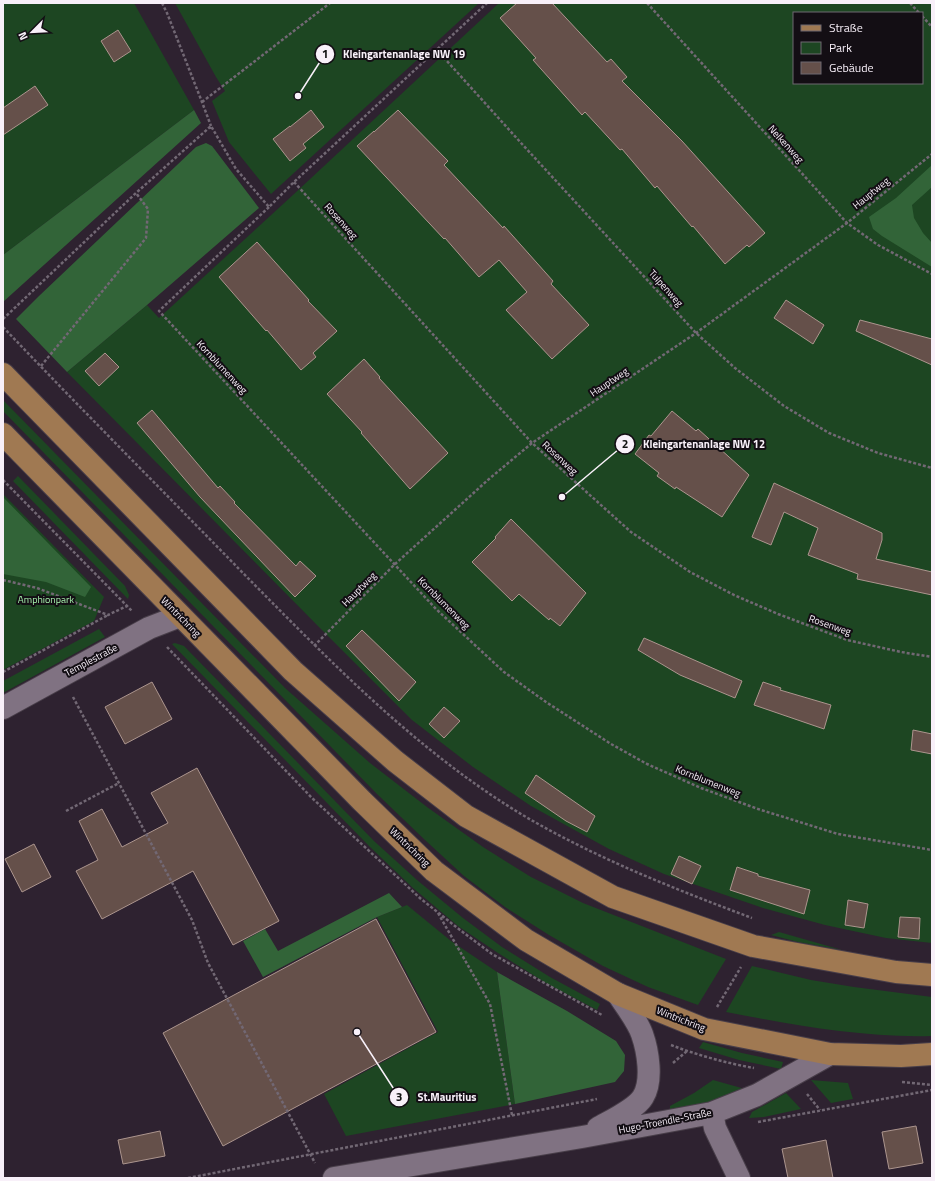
<svg xmlns="http://www.w3.org/2000/svg" width="935" height="1181" viewBox="0 0 935 1181" font-family="'Titillium Web',sans-serif">
<rect width="100%" height="100%" fill="#2e2230"/>
<path fill="#1d4622" fill-rule="evenodd" d="M3,3H134L194,110L3,255Z
M175,3H479L271,194L229,142L212,101L225,91L216,77Z
M499,3H932V943L886,938L825,925L763,908L664,874L609,849L531,806L473,767L412,720L315,623L67,372L147,305L159,318L294,194ZM794,13H922V83H794Z
M3,400L285,688L370,763L427,807L483,847L531,877L583,903L726,959L698,1005L648,987L603,966L549,935L505,907L464,876L425,840L377,794L3,411Z
M18,476L125,586L129,595L128,599L13,481Z
M3,494L104,597L94,621L3,670Z
M99,629L105,637L3,693V681Z
M175,643L184,646L374,841L417,880L463,918L502,947L550,977L600,1004L597,1010L546,983L498,953L458,926L413,888L369,846L172,644Z
M407,905L451,941L497,972L515,1104L346,1136L324,1094L438,1032L377,917Z
M779,932L842,950L798,942L771,935Z
M752,966L811,980L854,987L932,997V1036C863,1038 793,1025 726,1012Z
M703,1042L742,1053L783,1062L781,1069L739,1060L699,1048Z
M713,1080L745,1089L703,1107L670,1111V1106L694,1093Z
M811,1080L848,1083L853,1099L831,1103Z
M786,1093L801,1109L764,1117L749,1118L752,1112Z"/>
<path fill="#326438" d="M194,110L201,123L3,302V255Z
M206,143L212,146L259,208L147,305L67,372L16,319L39,296L196,147Z
M932,165V187L912,205L914,218L923,233L932,243V267L882,236L873,229L869,217L896,198Z
M3,497L91,587L85,597L46,582L3,574Z
M389,893L402,907L377,917L263,977L243,941L265,929L278,951Z
M497,972L567,1011L616,1041L625,1055L624,1071L615,1082L515,1104Z"/>
<path fill="#65504a" stroke="#ac958e" d="M517,3H552L607,62L611,59L627,77L622,81L682,141L765,233L749,247L747,245L725,264L693,226L692,227L657,186L655,188L622,149L620,150L585,112L582,115L533,60L536,58L500,18Z
M118,30L131,51L114,62L101,41Z
M35,86L48,105L3,135V108Z
M311,110L324,127L303,144L306,148L290,161L273,139L290,126V127Z
M398,110L448,161L444,165L503,228L504,226L553,281L551,284L589,325L552,359L506,310L527,292L499,260L479,277L445,238L444,239L357,146L374,131V132Z
M257,242L309,300L308,301L337,331L313,353L316,357L301,370L267,330L266,331L219,277Z
M786,300L824,325L813,344L774,318Z
M860,320L932,339V365L856,331Z
M105,353L119,367L99,386L85,371Z
M364,359L380,377L379,378L448,453L410,489L361,433L362,432L327,394Z
M152,410L218,488L220,486L235,502L234,503L296,566L300,561L316,576L295,597L200,497L137,423Z
M672,411L696,431L698,429L749,475L722,517L676,487L675,489L657,476L659,473L635,454L649,435L651,436Z
M774,483L882,533V540L876,559L932,572V595L857,579L858,574L808,555L818,528L784,512L771,545L752,537Z
M511,519L586,593L560,626L550,618L549,620L519,594L512,601L472,562L496,538L495,537Z
M362,630L416,682L399,701L346,646Z
M644,638L742,681L735,698L680,675L638,650Z
M152,682L172,719L125,744L105,707Z
M763,682L781,688L780,690L831,705L824,729L754,705Z
M444,707L460,721L444,738L429,724Z
M913,730L932,734V754L911,750Z
M197,768L279,921L233,945L193,871L102,919L76,871L98,860L79,821L102,809L122,847L168,823L151,793Z
M536,775L595,816L587,832L566,821L525,793Z
M34,844L51,877L22,892L5,859Z
M679,856L701,866L692,884L671,874Z
M737,867L758,874V876L810,890L804,914L730,890Z
M848,900L868,904L864,928L845,925Z
M900,917L920,918L919,939L898,937Z
M376,919L436,1032L223,1146L163,1033Z
M916,1126L923,1163L889,1169L882,1132Z
M160,1131L165,1156L123,1164L118,1140Z
M826,1140L833,1178H788L782,1149Z"/>
<g fill="none" stroke-linecap="round" stroke-linejoin="round">
<g stroke="#483e49" stroke-width="24">
<path id="minor" d="M3,708L149,628L180,616
M712,1113L715,1128L739,1178
M598,1128C610,1121 636,1109 643,1097C653,1081 648,1051 642,1034C637,1020 626,1007 618,994
M334,1178L582,1137L712,1113L757,1095L830,1054"/>
</g>
<g stroke="#483e49" stroke-width="24">
<path id="major" d="M3,374L293,671L395,761L466,816L613,897L753,946L896,972L932,975
M3,434L362,801L434,871L526,940L618,994L704,1029L830,1054L901,1056L932,1054"/>
</g>
<path stroke="#726874" stroke-width="2.5" stroke-dasharray="3 2" stroke-linecap="butt" d="M162,3L167,13L202,102L211,126
M647,3L847,223L878,245L932,274
M910,3L919,13
M922,16L932,27
M437,50L522,144L696,333L735,368L784,406L829,433L878,453L932,468
M202,102L330,3
M294,182L532,443L631,532L690,572L734,595L778,614L847,640L901,652L932,657
M269,207L159,311L436,609L504,672L546,702L611,744L647,764L701,788L758,809L838,834L932,850
M3,319L136,193L211,126L236,169L269,207L294,182L487,3
M3,327C81,409 161,489 240,570C329,660 417,752 526,817C598,859 675,889 752,918
M41,366L146,238L148,209L136,193
M3,480L132,611
M3,580L37,588L108,615L127,606
M314,646L394,565L489,479L532,443L696,333L847,223L932,154
M167,647L312,798L421,899L460,930L492,954L602,1015
M3,672L108,615
M73,697L192,920L208,963L315,1163
M66,811L119,783
M438,913L490,1004L512,1115
M717,1007L741,967
M671,1045C697,1055 726,1063 754,1068
M673,1063L687,1051
M902,1082L932,1085
M807,1094L820,1110
M758,1122L932,1090
M188,1178L597,1099"/>
<use href="#minor" stroke="#807282" stroke-width="22"/>
<use href="#major" stroke="#a07952" stroke-width="22"/>
</g>
<g text-anchor="middle" dominant-baseline="central" stroke-width="4" stroke-linejoin="round" paint-order="stroke">
<g font-size="10" fill="#f8f0f9" stroke="#130e14">
<text transform="translate(786 144) rotate(48)">Nelkenweg</text>
<text transform="translate(871 193) rotate(-39)">Hauptweg</text>
<text transform="translate(341 221) rotate(48)">Rosenweg</text>
<text transform="translate(666 288) rotate(48)">Tulpenweg</text>
<text transform="translate(222 367) rotate(47)">Kornblumenweg</text>
<text transform="translate(609 382) rotate(-34)">Hauptweg</text>
<text transform="translate(560 458) rotate(43)">Rosenweg</text>
<text transform="translate(359 589) rotate(-45)">Hauptweg</text>
<text transform="translate(444 603) rotate(45)">Kornblumenweg</text>
<text transform="translate(181 617) rotate(45)">Wintrichring</text>
<text transform="translate(830 625) rotate(19)">Rosenweg</text>
<text transform="translate(91 660) rotate(-28)">Templestraße</text>
<text transform="translate(708 781) rotate(22)">Kornblumenweg</text>
<text transform="translate(410 847) rotate(44)">Wintrichring</text>
<text transform="translate(681 1019) rotate(21)">Wintrichring</text>
<text transform="translate(665 1121) rotate(-11)">Hugo-Troendle-Straße</text>
</g>
<g font-size="10" fill="#a7f2ad" stroke="#130e14">
<text x="46" y="599">Amphionpark</text>
</g>
</g>
<path fill="none" stroke="#f8f0f9" stroke-width="1.5" d="M298 96L325 54M562 497L625 444M357 1032L399 1097"/>
<g fill="#f8f0f9" stroke="#130e14" stroke-width="1.5">
<circle cx="298" cy="96" r="4"/>
<circle cx="562" cy="497" r="4"/>
<circle cx="357" cy="1032" r="4"/>
<circle cx="325" cy="54" r="10"/>
<circle cx="625" cy="444" r="10"/>
<circle cx="399" cy="1097" r="10"/>
</g>
<g font-size="12" text-anchor="middle" font-weight="bold" fill="#111">
<text x="325" y="58">1</text>
<text x="625" y="448">2</text>
<text x="399" y="1101">3</text>
</g>
<g font-size="11" text-anchor="middle" font-weight="bold" fill="#f8f0f9" stroke="#130e14" stroke-width="4" stroke-linejoin="round" paint-order="stroke">
<text x="404" y="58">Kleingartenanlage NW 19</text>
<text x="704" y="448">Kleingartenanlage NW 12</text>
<text x="447" y="1101">St.Mauritius</text>
</g>
<rect width="935" height="1181" fill="none" stroke="#f8f0f9" stroke-width="8"/>
<rect x="793" y="12" width="130" height="72" fill="#130e14" stroke="#6f6870"/>
<rect x="801" y="25" width="20" height="6" fill="#a07952" stroke="#6f6870"/>
<text x="829" y="32" font-size="12" fill="#f8f0f9">Straße</text>
<rect x="801" y="42" width="20" height="12" fill="#1d4622" stroke="#6f6870"/>
<text x="829" y="52" font-size="12" fill="#f8f0f9">Park</text>
<rect x="801" y="62" width="20" height="12" fill="#65504a" stroke="#6f6870"/>
<text x="829" y="72" font-size="12" fill="#f8f0f9">Gebäude</text>
<g transform="translate(32 32) rotate(246)" stroke="#130e14" stroke-width="3" paint-order="stroke">
<path d="M0-3L7 15L0 10L-7 15Z" fill="#f8f0f9"/>
<text y="-6" font-size="11" font-weight="bold" text-anchor="middle" fill="#f8f0f9">N</text>
</g>
</svg>
